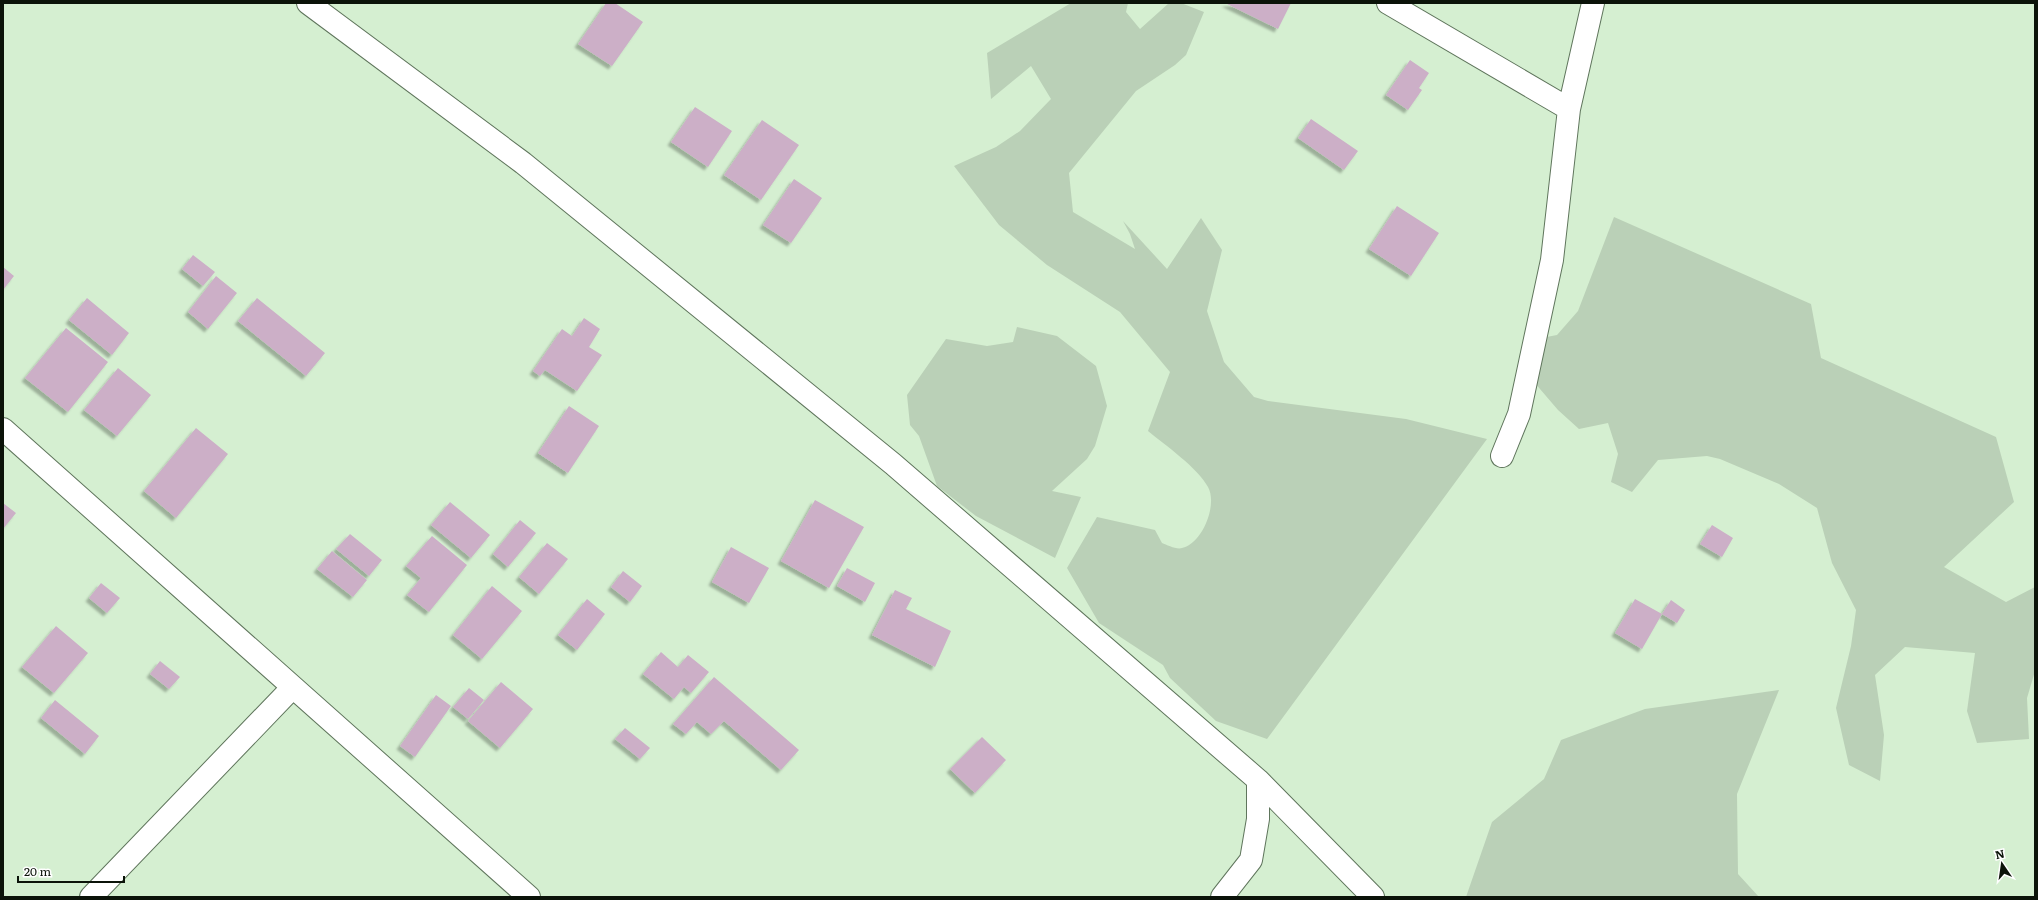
<svg xmlns="http://www.w3.org/2000/svg" width="2038" height="900" viewBox="0 0 2038 900" font-family="Literata,serif">
<defs>
<filter id="shadow"><feDropShadow dx="-3.5" dy="3.5" stdDeviation="1" flood-color="#0004"/></filter>
</defs>
<rect width="100%" height="100%" fill="#d5efd1"/>
<path fill="#bad0b7" d="M1071,3H1128L1126,12L1140,29L1169,3H1181L1204,12L1186,55L1175,65L1136,91L1069,173L1073,212L1135,249L1130,234L1123,221L1167,269L1201,218L1222,250L1207,311L1224,362L1254,397L1268,401L1406,419L1487,439L1267,739L1216,721L1170,678L1163,665L1099,623L1067,568L1097,517L1155,530L1162,543C1167,545 1177,550 1182,548C1202,544 1218,505 1208,487C1198,468 1165,445 1148,431L1170,372L1120,312L1047,265L999,225L954,166L996,147L1020,131L1051,99L1031,66L991,99L987,53Z
M1614,217L1811,304L1821,358L1996,437L2014,502L1944,567L2006,602L2035,587V671L2027,698L2029,739L1977,743L1967,711L1975,653L1905,647L1875,675L1884,735L1880,781L1849,765L1836,708L1851,646L1856,610L1832,563L1817,508L1779,484L1720,459L1707,456L1658,460L1632,492L1611,482L1618,454L1608,423L1579,429L1558,410L1528,375L1536,339L1557,335L1578,311Z
M1017,327L1057,336L1096,366L1107,406L1095,446L1087,459L1052,491L1081,497L1055,558L976,516L937,486L919,436L910,425L907,395L946,339L987,346L1013,342Z
M1779,690L1737,794L1738,874L1759,897H1466L1492,822L1544,779L1561,740L1645,709Z"/>
<path fill="#ccafc7" filter="url(#shadow)" d="M606,3H615L643,22L612,66L578,44Z
M1225,3H1291L1278,29Z
M1410,60L1429,73L1419,88L1422,90L1408,110L1386,95Z
M695,107L732,131L708,167L671,142Z
M1311,119L1358,151L1344,170L1298,138Z
M762,120L799,145L761,200L724,175Z
M794,179L822,198L791,243L763,225Z
M1397,206L1439,233L1411,276L1369,249Z
M193,255L215,272L203,286L182,269Z
M3,267L14,276L3,290Z
M216,276L237,293L208,329L188,312Z
M87,298L129,333L112,355L69,320Z
M257,298L325,353L306,376L238,321Z
M584,318L600,329L589,347L602,355L577,391L545,370L540,376L533,371L562,329L572,336Z
M66,328L108,362L68,412L25,378Z
M118,368L151,395L117,436L84,410Z
M569,406L599,426L568,473L538,453Z
M196,428L228,454L176,518L144,491Z
M815,500L864,527L829,588L781,561Z
M450,502L490,535L471,558L431,525Z
M3,503L16,513L3,529Z
M520,520L536,533L508,567L493,554Z
M1712,525L1733,538L1722,557L1700,544Z
M350,534L382,560L369,576L336,549Z
M432,536L467,565L429,612L407,595L421,578L406,566Z
M547,543L568,559L539,594L519,577Z
M731,547L769,568L749,603L712,582Z
M332,551L367,580L353,597L317,569Z
M847,568L875,583L865,602L837,586Z
M623,571L642,586L630,602L611,587Z
M101,583L120,598L107,613L89,598Z
M492,586L522,611L482,659L453,635Z
M895,590L912,598L906,609L951,631L935,667L872,635Z
M587,599L605,614L577,650L558,635Z
M1635,599L1662,614L1671,600L1685,610L1677,623L1662,614L1642,649L1615,633Z
M56,626L88,653L54,693L22,667Z
M661,652L678,667L688,655L709,672L691,693L684,687L674,699L643,674Z
M160,661L180,677L169,689L150,674Z
M714,677L799,750L781,770L724,721L711,734L697,722L686,734L673,724Z
M501,682L533,709L500,748L468,721Z
M469,688L484,700L468,719L453,707Z
M436,695L451,706L415,757L400,746Z
M55,700L99,736L85,754L41,718Z
M625,728L650,748L640,759L615,739Z
M982,737L1006,760L975,793L950,769Z"/>
<g fill="none" stroke-linecap="round" stroke-linejoin="round">
<g stroke="#5f755c" stroke-width="24">
<path id="minor" d="M308,3L523,163L893,464L1258,780L1373,897
M1388,3L1569,109
M3,429L529,897
M1502,456L1519,414L1552,260L1569,109L1593,3
M91,897L292,688
M1222,897L1251,860L1258,819V780"/>
</g>
<use href="#minor" stroke="#fff" stroke-width="22"/>
</g>
<rect width="2038" height="900" fill="none" stroke="#0b1309" stroke-width="8"/>
<g transform="translate(2002 864) rotate(347)" stroke="#ffffff" stroke-width="3" paint-order="stroke">
<path d="M0-3L7 15L0 10L-7 15Z" fill="#0b1309"/>
<text y="-6" font-size="11" font-weight="bold" text-anchor="middle" fill="#0b1309">N</text>
</g>
<path d="M18 876v6h106v-6" fill="none" stroke="#0b1309" stroke-width="2"/>
<text x="24" y="876" font-size="12" fill="#0b1309" stroke="#ffffff" stroke-width="3" paint-order="stroke">20 m</text>
</svg>
